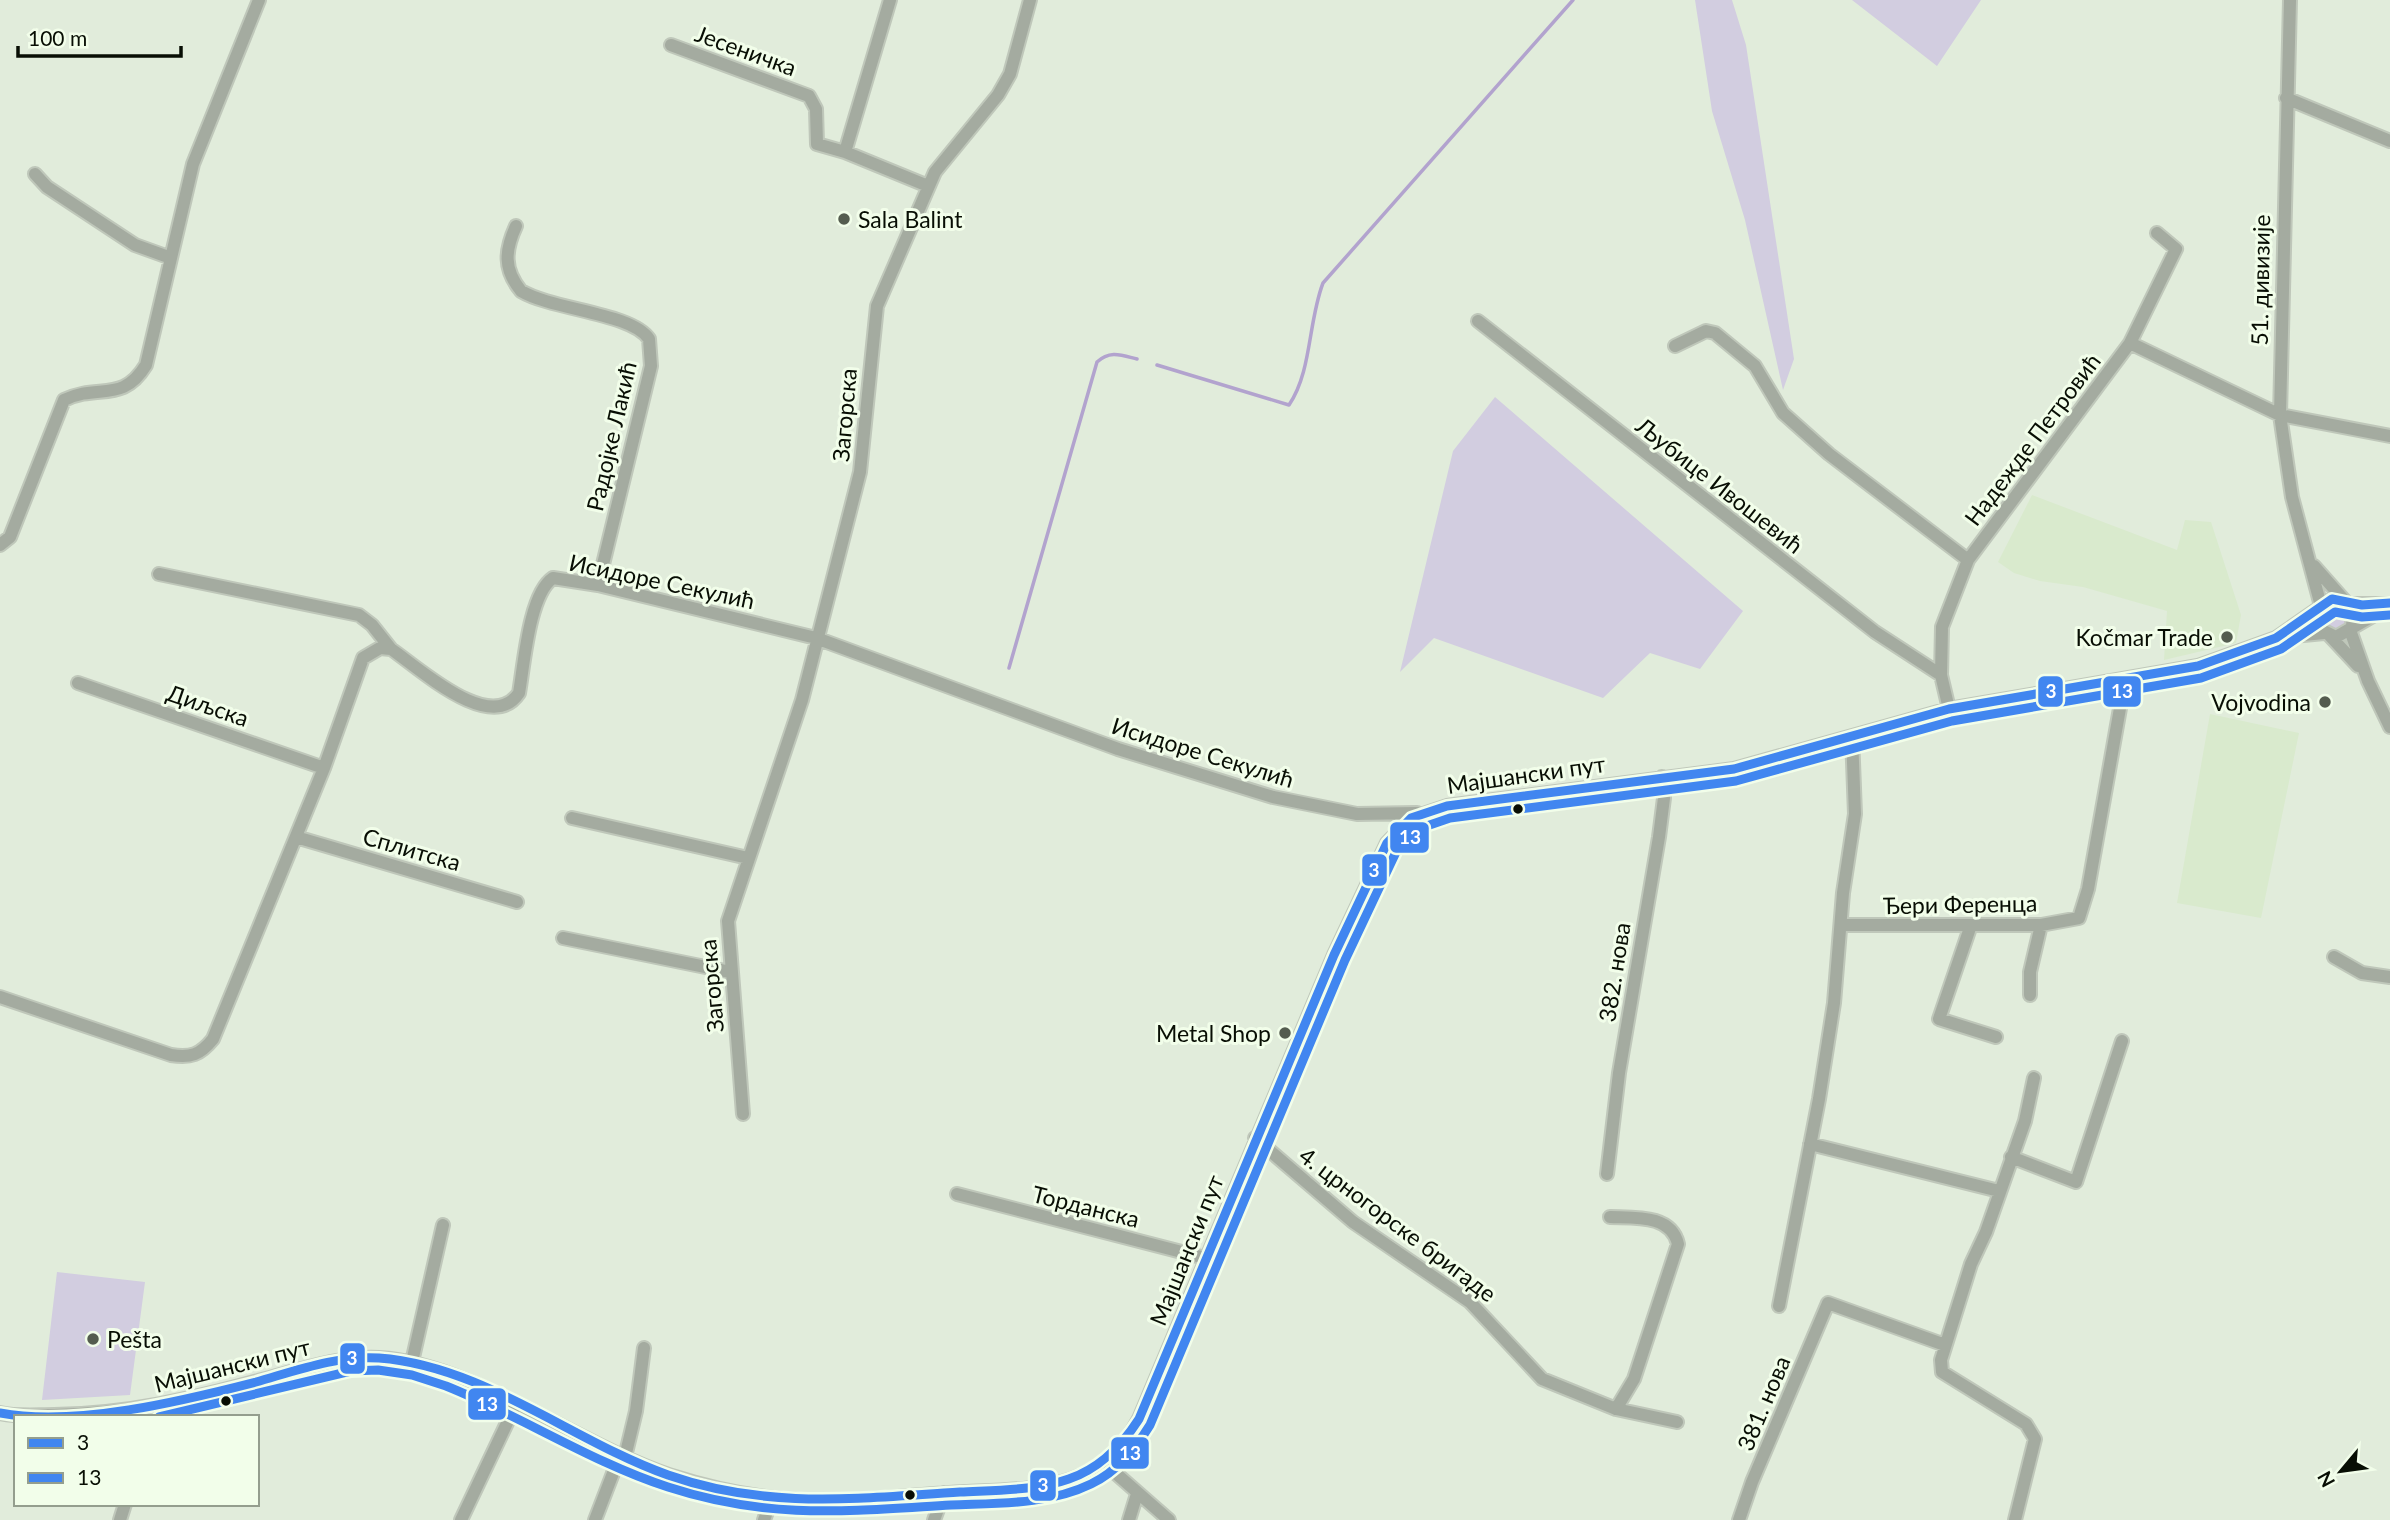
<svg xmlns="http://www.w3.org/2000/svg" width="2390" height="1520" viewBox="0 0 2390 1520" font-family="Lato,sans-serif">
<rect width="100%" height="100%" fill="#e1ecdb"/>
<path fill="#d9eacd" d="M2032,495L2177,550L2185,520L2211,522L2241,615L2236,643L2164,660L2167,611L2083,587L2040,581L2014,573L1998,562Z
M2210,714L2299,733L2261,918L2177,903Z"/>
<path fill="#d2cde0" d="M1695,0H1732L1746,45L1794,359L1783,390L1745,220L1712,111Z
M1852,0H1981L1937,66Z
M1495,397L1743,611L1700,669L1650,653L1603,698L1434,638L1400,672L1453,451Z
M2323 618a12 12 0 1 1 24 0a12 12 0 1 1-24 0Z
M57,1272L145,1282L130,1395L42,1400Z"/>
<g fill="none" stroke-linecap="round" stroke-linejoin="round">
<path stroke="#b2a3ce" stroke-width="3.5" d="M1157,365L1289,405C1312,371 1308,322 1323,283L1573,0
M1009,668L1097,362C1110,350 1121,355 1137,359"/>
<g stroke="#bfc7ba" stroke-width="16">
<path id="minor" d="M2290,0L2280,415L2292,497L2321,606
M671,45L809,96L816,109L817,144L845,152L928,186
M2286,98L2390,141
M845,152L890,0
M35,174L47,187L135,245L171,258
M516,226C505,250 503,269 521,291C553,310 632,313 649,339L651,366L598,585
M1478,321L1875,632L1941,675
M2130,343L2176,249L2157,233
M1675,346L1706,331L1715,333L1755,366L1783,413L1829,454L1968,560
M0,545L10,537L64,400C99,383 122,404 146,365L193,164L259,0
M2314,566L2344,600
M159,574L359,615L372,625L391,649
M2349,604H2387
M2319,608L2316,619L2320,629L2336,637L2390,606
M2350,630L2368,681L2390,727
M2330,636L2358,666
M2283,637L2324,633
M78,683L324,768
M1949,709L1941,675L1942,627L1968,560L2130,343L2280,415L2390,436
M572,818L748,858
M296,837L517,902
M1842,925H2041L2079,918L2088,889L2125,680
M1971,925L1939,1019L1996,1037
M563,938L730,972
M2334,957L2362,973L2390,977
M2030,995V972L2041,925
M0,997L171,1055C191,1058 200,1055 213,1039L324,768L363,658L380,648L391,649C419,668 491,735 519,693C524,665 529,594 553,578L598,585L816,638L1118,749L1273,797L1357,814L1417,813
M743,1114L728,921L802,700L860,472L877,306L935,172L998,95L1010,74L1030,0
M1255,1138L1353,1222L1470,1302L1542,1379L1616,1409L1677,1422
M1810,1144L1999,1191
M2011,1157L2076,1182L2122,1041
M1607,1174L1619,1073L1659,837L1664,798L1662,777
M957,1194L1205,1258
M1610,1217C1634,1218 1671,1214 1678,1244L1634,1379L1616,1409
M1779,1306L1819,1099L1834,1003L1843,893L1855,814L1852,736
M412,1362L443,1225
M0,1413C17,1417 37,1415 54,1415C126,1414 193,1399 262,1380C300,1370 339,1356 379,1358C471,1363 579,1445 669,1475C710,1488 755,1498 799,1500C854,1504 912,1494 967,1492C1038,1489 1102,1490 1139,1419L1334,955L1387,843L1411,818L1447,806L1734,769L1949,709L2198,666L2276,638L2332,599L2344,600L2353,609L2352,628
M625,1457L636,1411L644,1348
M1104,1463L1169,1520
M120,1520L125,1504
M461,1520L516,1404
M595,1520L620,1455
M764,1520L772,1498
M934,1520L944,1493
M1129,1520L1137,1494
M1739,1520L1752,1482L1828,1303L1945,1345
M2015,1520L2035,1439L2026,1424L1942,1372L1941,1360L1971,1264L1986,1232L2025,1121L2034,1078"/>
</g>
<use href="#minor" stroke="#a4aba0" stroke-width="12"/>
<g stroke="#f2feea" stroke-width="14">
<path id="bus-1" d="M0,1413C76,1427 182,1401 256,1382C295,1371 338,1355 379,1358C484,1366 572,1441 668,1475C768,1510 858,1498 960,1492C1040,1488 1092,1492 1139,1419L1334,955L1387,843L1411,818L1447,806L1734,769L1949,709L2198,666L2276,638L2332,599L2362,605L2390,603"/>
</g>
<g stroke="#f2feea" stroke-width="14">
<path id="bus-2" d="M159,1417L351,1371L378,1370L412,1375L446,1386C521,1416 591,1462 668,1487C769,1520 848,1511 951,1505C998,1503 1048,1505 1091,1484C1118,1471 1135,1449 1150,1425L1345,960L1397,850L1418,829L1450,818L1736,781L1952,721L2201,678L2281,649L2335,612L2362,617L2390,615"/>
</g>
<use href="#bus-1" stroke="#4186f0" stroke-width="9"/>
<use href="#bus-2" stroke="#4186f0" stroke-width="9"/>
</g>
<g fill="#545c4f" stroke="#f2feea" stroke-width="2.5">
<circle cx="844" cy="219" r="7"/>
<circle cx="2227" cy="637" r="7"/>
<circle cx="2325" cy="702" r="7"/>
<circle cx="1285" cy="1033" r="7"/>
<circle cx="93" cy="1339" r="7"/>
</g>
<g fill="#080e04" stroke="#f2feea" stroke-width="2.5">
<circle cx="1518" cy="809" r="6"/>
<circle cx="226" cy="1401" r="6"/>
<circle cx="910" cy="1495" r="6"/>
</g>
<g text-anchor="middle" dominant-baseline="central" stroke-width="6" stroke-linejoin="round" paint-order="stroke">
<g font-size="23" fill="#080e04" stroke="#f2feea">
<text transform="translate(746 50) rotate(20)">Јесеничка</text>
<text transform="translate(2260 280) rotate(-89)">51. дивизије</text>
<text transform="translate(844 415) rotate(-85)">Загорска</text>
<text transform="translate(611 436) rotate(-77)">Радојке Лакић</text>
<text transform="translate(2032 439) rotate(-53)">Надежде Петровић</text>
<text transform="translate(1720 485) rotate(38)">Љубице Ивошевић</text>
<text transform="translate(662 581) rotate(12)">Исидоре Секулић</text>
<text transform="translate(208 705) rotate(19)">Диљска</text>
<text transform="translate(1203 752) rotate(17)">Исидоре Секулић</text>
<text transform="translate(1526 774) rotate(-8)">Мајшански пут</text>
<text transform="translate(412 849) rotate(16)">Сплитска</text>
<text transform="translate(1960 904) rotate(-1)">Ђери Ференца</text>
<text transform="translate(1614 972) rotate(-81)">382. нова</text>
<text transform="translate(711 986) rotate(-95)">Загорска</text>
<text transform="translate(1086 1206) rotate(14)">Торданска</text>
<text transform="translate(1398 1224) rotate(37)">4. црногорске бригаде</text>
<text transform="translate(1186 1250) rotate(-68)">Мајшански пут</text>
<text transform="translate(232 1365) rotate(-14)">Мајшански пут</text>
<text transform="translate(1763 1403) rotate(-67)">381. нова</text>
</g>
<g font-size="23" fill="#080e04" stroke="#f2feea" text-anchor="end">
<text x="858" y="219" text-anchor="start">Sala Balint</text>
<text x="2213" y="637">Kočmar Trade</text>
<text x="2311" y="702">Vojvodina</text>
<text x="1271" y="1033">Metal Shop</text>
<text x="107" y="1339" text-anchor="start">Pešta</text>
</g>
</g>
<g stroke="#f2feea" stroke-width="2.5">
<rect x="2037" y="675" width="27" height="33" rx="7" fill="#4186f0"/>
<rect x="2102" y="675" width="40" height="33" rx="7" fill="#4186f0"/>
<rect x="1389" y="821" width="41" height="33" rx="7" fill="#4186f0"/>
<rect x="1361" y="853" width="27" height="34" rx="7" fill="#4186f0"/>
<rect x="339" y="1342" width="27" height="33" rx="7" fill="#4186f0"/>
<rect x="467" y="1387" width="40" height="34" rx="7" fill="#4186f0"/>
<rect x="1110" y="1436" width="40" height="34" rx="7" fill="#4186f0"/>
<rect x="1029" y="1469" width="28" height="33" rx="7" fill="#4186f0"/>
</g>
<g font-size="19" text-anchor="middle" font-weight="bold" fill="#fff">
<text x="2051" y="698">3</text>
<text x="2122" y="698">13</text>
<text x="1410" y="844">13</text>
<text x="1374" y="877">3</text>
<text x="352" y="1365">3</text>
<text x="487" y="1411">13</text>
<text x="1130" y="1460">13</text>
<text x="1043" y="1492">3</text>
</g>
<rect x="14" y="1415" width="245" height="91" fill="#f2feea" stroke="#949e8e" stroke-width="2"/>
<rect x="28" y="1438" width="35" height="10" fill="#4186f0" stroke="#949e8e" stroke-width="2"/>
<text x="77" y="1450" font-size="21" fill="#080e04">3</text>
<rect x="28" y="1473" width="35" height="10" fill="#4186f0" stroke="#949e8e" stroke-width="2"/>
<text x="77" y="1485" font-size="21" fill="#080e04">13</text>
<g transform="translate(2341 1471) rotate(241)" stroke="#f2feea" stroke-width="5" paint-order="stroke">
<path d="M0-5L12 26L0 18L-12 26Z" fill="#080e04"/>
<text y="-10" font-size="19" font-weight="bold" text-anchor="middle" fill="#080e04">N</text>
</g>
<path d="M18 46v10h163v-10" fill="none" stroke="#080e04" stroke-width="3.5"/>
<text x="28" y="46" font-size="21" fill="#080e04" stroke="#f2feea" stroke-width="5" paint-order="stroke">100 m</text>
</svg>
